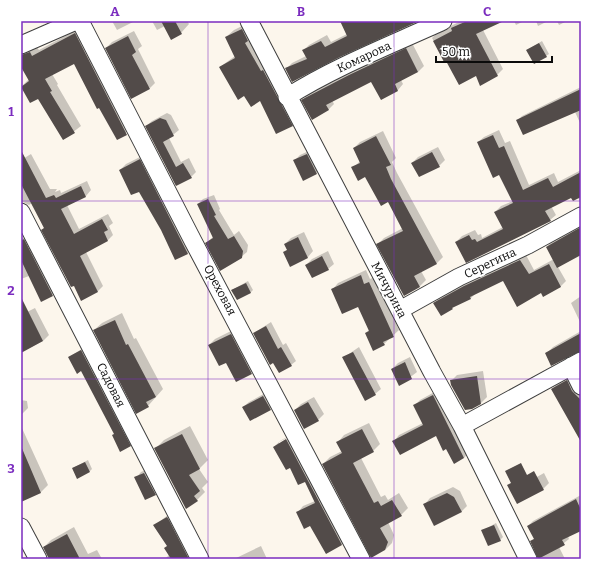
<svg xmlns="http://www.w3.org/2000/svg" width="602" height="580" viewBox="0 0 602 580" font-family="Bitter,serif">
<rect width="100%" height="100%" fill="#fcf6ec"/>
<path fill="#0003" fill-rule="evenodd" d="M112,21H135L117,30Z
M152,21H187L189,24L181,33L165,26L157,30Z
M416,21L286,69L292,63L306,56L303,51L309,45L327,35L331,42L347,34Z
M461,21H502L483,30L503,69L497,75L447,60L445,61L432,38L438,32Z
M514,21H524L516,25Z
M536,21H548L538,26Z
M557,21H567L559,25Z
M250,22L300,118L292,125L261,100L245,94L220,67L235,56L226,37L234,30Z
M82,27L133,127L118,139L74,62L52,74L58,84L57,85L81,126L64,139L39,98L31,102L22,86L29,79L21,65V50L36,46L39,50Z
M134,31L142,46L138,49L155,83L150,88L106,48L112,42Z
M542,41L549,54L546,56L527,50Z
M412,43L424,66L418,72L401,80L403,84L398,90L381,99L372,80L332,100L334,104L328,110L303,100L308,94L355,69Z
M581,87V125L575,112L517,121L522,116Z
M167,113L171,115L179,130L169,138L181,162L189,158L196,172L191,177L176,185L146,126L152,121Z
M499,130L505,143L510,141L529,185L554,173L558,182L581,170V204L578,197L571,196L551,206L556,215L550,220L466,262L456,242L462,236L475,230L478,235L481,234L482,238L503,227L495,212L501,206L513,201L500,174L478,142L484,137Z
M383,131L396,158L392,162L397,173L443,257L437,263L421,271L426,280L419,287L378,244L384,238L403,228L388,200L366,176L353,168L360,161L354,148L360,142Z
M438,147L445,160L439,166L412,163L418,157Z
M313,149L322,168L316,173L295,160L300,155Z
M31,154L50,189H57L55,192L60,190L61,193L87,181L91,190L86,196L67,205L79,229L108,214L113,223L109,226L113,235L108,240L86,252L103,286L97,292L44,228L32,203L29,205L21,201V160Z
M146,154L193,247L188,253L176,258L162,230L139,190L120,170L126,164Z
M214,195L220,209L219,210L234,235L239,231L248,245L247,252L241,257L206,243L213,237L198,204L203,199Z
M581,226V254L558,267L566,281L560,287L542,292L503,280L476,293L471,298L456,305L441,315L434,303L439,298L470,281L526,255L534,270L554,259L547,247L552,241Z
M304,232L313,251L308,257L284,253L288,249L285,244L291,238Z
M30,234L58,289L52,295L29,276L21,279V239Z
M328,251L334,264L328,269L306,265L312,259Z
M366,270L370,279L375,277L399,330L384,344L366,333L370,329L359,305L333,289L338,283Z
M248,281L253,290L250,293L232,290Z
M581,296V324L571,303Z
M35,308L49,335L43,341L21,352V315Z
M122,313L134,339L136,338L163,389L148,406L94,330L102,323Z
M271,322L283,345L286,343L296,361L291,365L254,333Z
M237,328L257,367L251,373L226,361L209,345L215,339Z
M581,331V350L546,354L553,347Z
M85,347L134,442L130,446L115,433L82,370L69,357Z
M359,347L381,389L375,394L343,358Z
M410,357L417,372L400,385L392,369L398,363Z
M483,371L487,397L481,403L451,381L457,375Z
M574,374L581,386V427L552,389L558,383Z
M438,390L469,452L464,458L446,447L436,435L394,441L399,435L423,423L414,406L420,400Z
M269,391L276,403L270,409L243,407L249,402Z
M314,397L324,414L318,420L295,410L301,404Z
M21,400L27,401L28,408L21,415Z
M369,423L380,444L373,451L361,458L381,497L385,495L388,500L399,493L408,508L401,515L388,522L394,535L392,543L385,550L323,464L330,457L342,451L338,442L344,435Z
M21,426L48,485L41,492L22,500Z
M190,426L208,460L199,469L208,482L202,488L205,492L197,500L155,449L164,440Z
M292,434L348,539L342,544L326,553L311,525L298,512L303,506L315,501L305,481L290,466L274,447L280,441ZM290,436L291,437L279,444V442Z
M88,460L92,469L90,471L73,468Z
M150,468L161,488L155,494L136,478L141,472Z
M544,473L549,483L543,489L519,487Z
M453,487L460,491L467,506L461,512L425,504L430,498Z
M581,495V530L568,536L569,539L559,547L565,559H538V555L531,541L535,538L528,526L533,521Z
M173,511L200,559L166,558L170,554L168,546L154,526Z
M496,523L503,537L500,540L482,531Z
M74,527L88,554L97,550L102,559H50L44,547L51,540Z
M261,546L267,559H234Z"/>
<path fill="#524b49" d="M161,21H175L182,34L171,40Z
M340,21H419L340,57L292,82L285,68L307,59L302,50L321,41L325,47L347,36Z
M467,21H504L476,34L498,76L480,86L476,76L459,85L446,61L444,62L433,41L452,31L451,28Z
M242,29L248,41L245,43L261,71L263,70L293,126L276,134L260,101L251,107L244,96L238,100L219,67L235,58L225,37Z
M75,33L127,135L117,140L99,108L97,109L74,64L45,79L52,91L50,92L75,133L63,140L38,99L30,103L21,87L29,81L21,67V55L30,52L32,56Z
M128,36L136,52L132,55L150,89L131,99L105,48Z
M539,43L547,57L534,64L526,50Z
M406,48L418,72L395,84L398,91L381,100L371,82L326,105L329,110L312,120L301,100L349,75Z
M581,89V110L523,135L516,120Z
M160,118L166,120L174,136L163,142L176,167L183,163L192,178L176,186L145,126Z
M493,135L499,148L504,146L523,190L548,178L553,187L581,172V197L573,201L571,198L545,211L551,221L466,263L455,242L469,235L472,240L475,239L477,242L503,229L494,212L513,203L499,175L493,178L477,142Z
M376,136L391,165L386,167L391,179L437,264L414,276L420,287L404,296L376,244L403,231L388,202L381,206L365,177L358,181L351,167L360,163L353,148Z
M21,150L46,198L54,195L56,198L81,186L86,197L61,209L74,234L102,219L108,230L104,232L108,241L80,256L98,292L81,301L74,286L71,287L41,230L44,228L21,184Z
M432,152L440,167L419,177L411,163Z
M307,154L317,174L303,181L293,160Z
M140,159L188,254L175,260L161,230L139,192L131,195L119,170Z
M208,199L216,215L214,216L228,239L234,236L243,251L242,258L220,271L205,243L213,238L197,204Z
M581,227V255L557,268L546,247Z
M298,237L308,258L290,267L283,252L287,250L284,244Z
M24,239L53,296L41,302L21,260V241Z
M322,256L329,270L312,278L305,265Z
M520,260L529,274L549,264L561,287L543,297L541,293L517,307L503,281L470,297L471,299L452,308L453,309L441,316L433,303L464,286Z
M361,275L364,284L369,282L394,337L383,342L385,345L373,351L365,333L369,331L358,307L342,314L331,289Z
M246,283L251,293L237,300L231,290Z
M21,297L43,341L21,353Z
M115,320L126,345L128,344L156,397L146,402L149,407L136,414L93,330Z
M266,326L278,349L281,347L292,366L279,373L273,363L270,365L253,333Z
M581,333V351L551,366L545,353Z
M231,334L252,374L236,382L226,363L219,366L208,345Z
M81,350L131,446L120,452L112,435L114,434L81,371L77,374L68,357Z
M353,352L376,395L365,401L342,357Z
M405,362L412,379L399,386L391,369Z
M477,376L481,404L472,409L465,410L451,385L450,380Z
M567,380L572,391L581,400V442L551,389Z
M433,395L464,458L454,464L446,449L443,451L436,436L400,455L392,441L423,425L413,405Z
M263,396L271,410L250,421L242,407Z
M308,402L319,421L304,429L294,410Z
M362,429L374,452L353,463L374,503L378,501L381,506L392,500L402,516L380,528L388,542L385,550L371,558L322,464L342,453L336,442Z
M182,434L200,469L189,475L200,491L194,496L198,501L186,509L154,448Z
M286,439L342,545L326,554L310,526L304,529L296,512L315,503L305,482L298,485L290,468L286,470L273,447Z
M21,446L41,493L21,502Z
M85,462L90,472L77,479L72,468Z
M521,463L527,475L534,471L544,490L517,504L507,485L511,483L505,471Z
M144,473L156,495L145,500L134,477Z
M447,493L454,497L462,512L434,526L423,504Z
M576,499L581,510V531L562,540L565,545L538,559L530,541L534,539L527,526Z
M167,517L169,520L189,559H171L164,548L167,546L153,525Z
M494,525L501,541L488,546L481,530Z
M67,534L80,559H49L43,547Z"/>
<g fill="none" stroke-linecap="round" stroke-linejoin="round">
<g stroke="#3e3e3e" stroke-width="19">
<path id="street" d="M80,21L193,241L361,559
M249,21L432,372L462,426L528,559
M21,45L76,21
M287,97C336,66 391,45 443,21
M21,212L200,559
M400,310L459,277L528,245L581,216
M571,366L581,386
M462,426L581,361
M21,527L38,559"/>
</g>
<use href="#street" stroke="#fff" stroke-width="17"/>
</g>
<path fill="none" stroke="#7b2cbf" stroke-width="1" stroke-opacity="0.55" d="M208,21V559M394,21V559M21,201H581M21,379H581"/>
<g text-anchor="middle" dominant-baseline="central" stroke-width="4" stroke-linejoin="round" paint-order="stroke">
<g font-size="12" fill="#0b0b0b" stroke="#fff">
<text transform="translate(364 57) rotate(-25)">Комарова</text>
<text transform="translate(490 263) rotate(-25)">Серегина</text>
<text transform="translate(220 290) rotate(62)">Ореховая</text>
<text transform="translate(389 290) rotate(62)">Мичурина</text>
<text transform="translate(111 385) rotate(63)">Садовая</text>
</g>
</g>
<rect width="602" height="580" fill="none" stroke="#ffffff" stroke-width="44"/>
<path d="M436 56v6h116v-6" fill="none" stroke="#0b0b0b" stroke-width="2"/>
<text x="442" y="56" font-size="12" fill="#0b0b0b" stroke="#ffffff" stroke-width="3" paint-order="stroke">50 m</text>
<rect x="22" y="22" width="558" height="536" fill="none" stroke="#7b2cbf" stroke-width="1.5"/>
<g font-size="13" text-anchor="middle" font-weight="bold" fill="#7b2cbf">
<text x="115" y="16">A</text>
<text x="301" y="16">B</text>
<text x="487" y="16">C</text>
<text x="11" y="116">1</text>
<text x="11" y="295">2</text>
<text x="11" y="473">3</text>
</g>
</svg>
